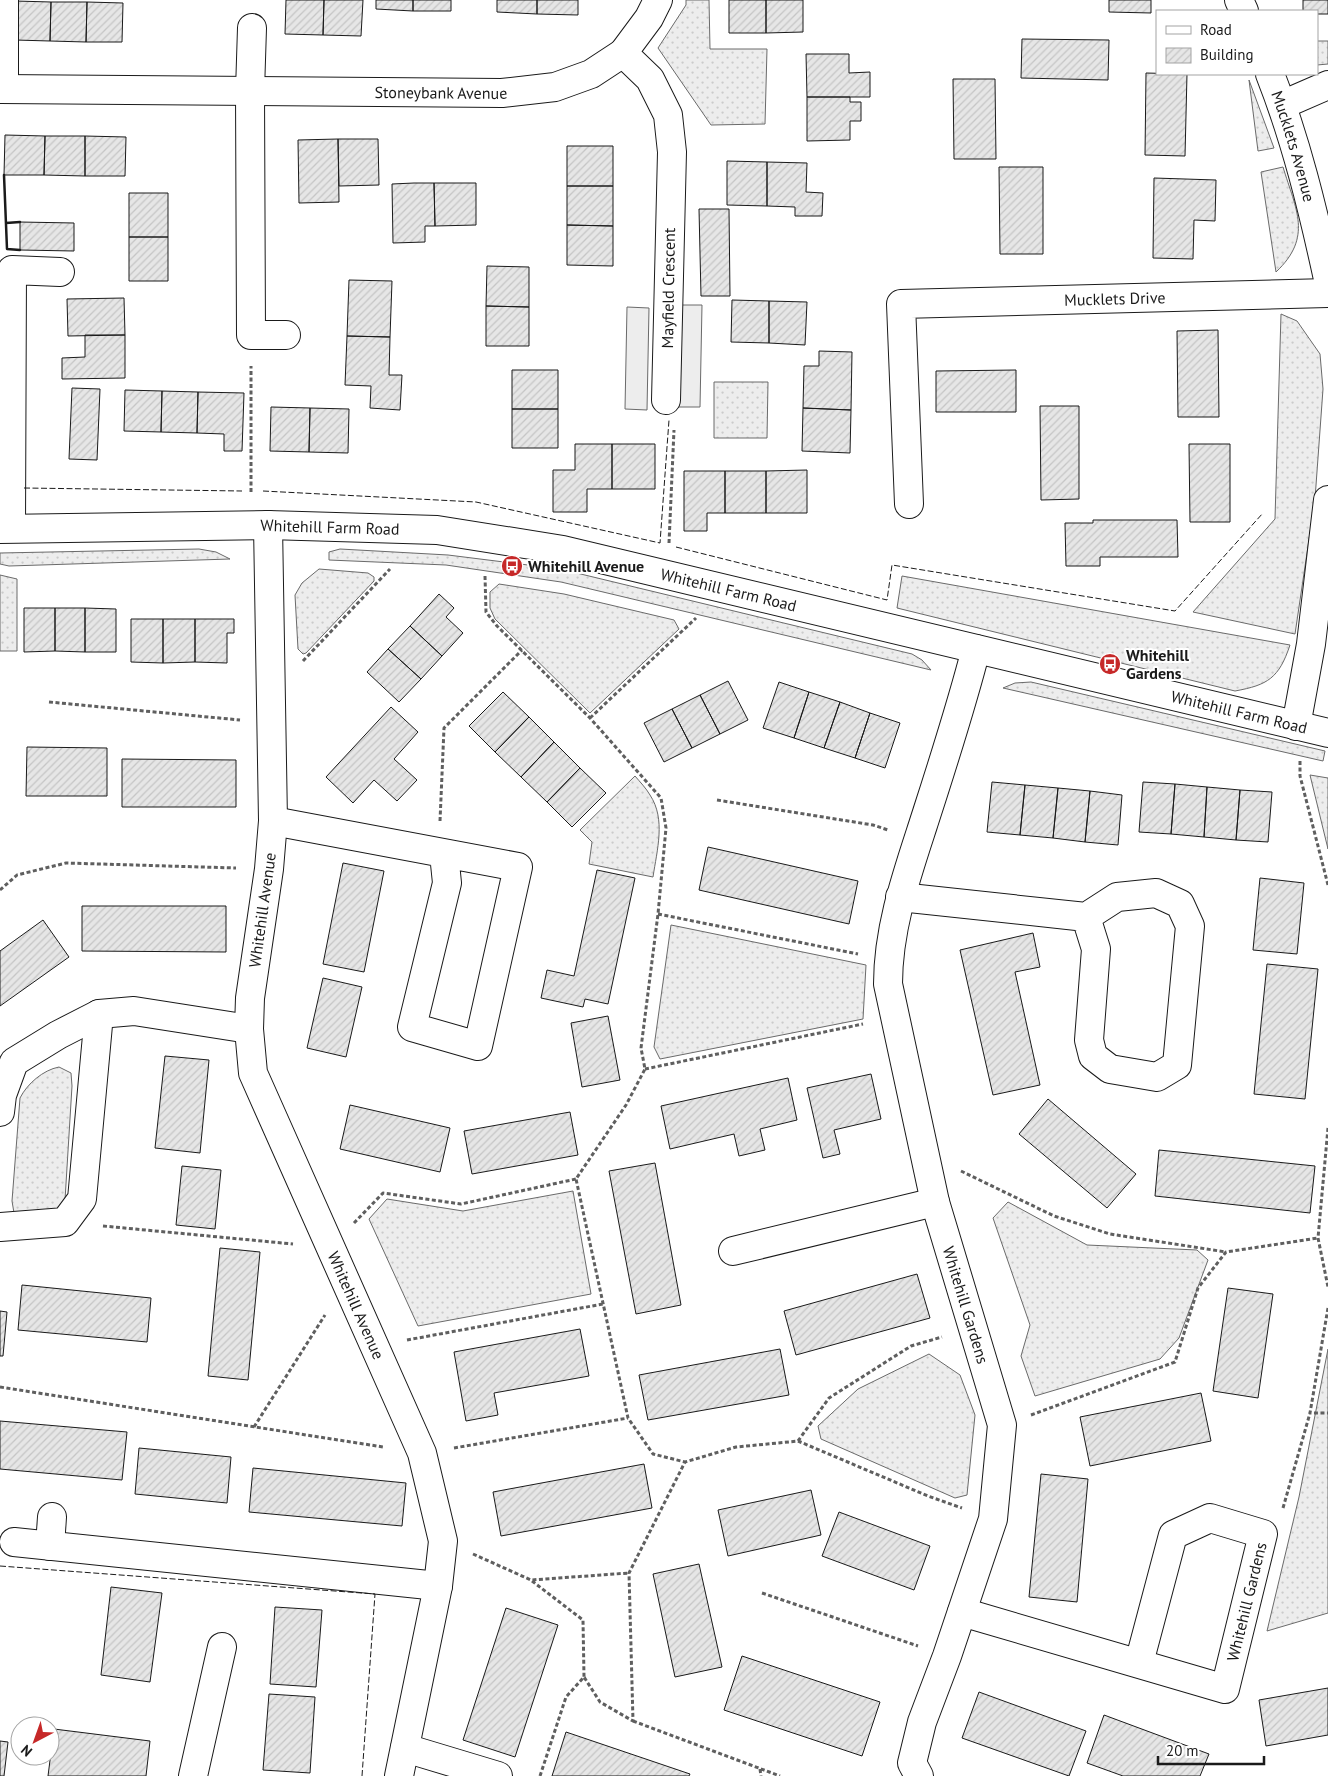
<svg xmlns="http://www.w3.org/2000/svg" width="1328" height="1776" viewBox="0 0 1328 1776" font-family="'PT Sans',sans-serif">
<defs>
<pattern id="grass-dots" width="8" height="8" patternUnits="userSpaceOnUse" patternTransform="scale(1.25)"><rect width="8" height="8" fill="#ededed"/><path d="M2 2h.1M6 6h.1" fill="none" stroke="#cbcbcb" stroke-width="1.8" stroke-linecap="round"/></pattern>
<pattern id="building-hatch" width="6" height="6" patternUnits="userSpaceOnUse" patternTransform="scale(1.25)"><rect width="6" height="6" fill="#e6e6e6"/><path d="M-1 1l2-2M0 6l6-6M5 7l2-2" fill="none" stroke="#c5c5c5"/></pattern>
</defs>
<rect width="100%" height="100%" fill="#fff"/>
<path fill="url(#grass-dots)" stroke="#6a6a6a" d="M686,0H709L710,49H767L765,124L711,125L658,48L686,5Z
M1317,41H1328V64L1317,65Z
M1249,80L1274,148L1258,151Z
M1283,167C1296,210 1313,237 1276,272L1261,172Z
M1281,314L1297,321L1320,354L1323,389L1315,499L1295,634L1193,612L1275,519Z
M714,382H768L767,438H714Z
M199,549L216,552L230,559L9,566L0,564V553Z
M340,549L448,555L560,569L912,654L922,660L931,670L561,582L446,565L329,560V552Z
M319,569L368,573L374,577V581L306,653L303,654L298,649L295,595L302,583Z
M0,575L17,579V651H0Z
M902,576L1290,645C1279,678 1268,685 1235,691L897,608Z
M499,584L564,594L674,620L679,629L590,713L495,619L490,608V592Z
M1031,682L1325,751L1323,761L1003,688L1015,683Z
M1310,775L1328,778V849Z
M635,776C640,782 646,788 650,795C666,819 657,850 653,877L589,864L592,842L580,830Z
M671,925L866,965L863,1019L660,1059L654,1047Z
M59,1067L71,1073L72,1086L65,1200L61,1213H14L12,1201L20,1098C27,1084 43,1070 59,1067Z
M573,1191L591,1294L418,1326L369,1219L387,1199L463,1211Z
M1008,1202L1087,1245L1197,1250L1208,1260L1179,1338L1160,1359L1035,1396L1021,1356L1030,1325L993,1218Z
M1328,1349V1613L1267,1631L1299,1497Z
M929,1354L960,1375L975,1415L967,1495L955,1498L821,1439L818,1426L858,1389Z"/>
<path fill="#ededed" stroke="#6a6a6a" d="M681,305H702L700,407H678Z
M627,307L649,308L647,410L625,409Z"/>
<path fill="url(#building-hatch)" stroke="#1a1a1a" d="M286,0H324L323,35L285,34Z
M324,0H363L361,36L323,35Z
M376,0H413V11L376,9Z
M413,0H451V11H413Z
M497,0H537V14L497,12Z
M537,0H578V15L537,14Z
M729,0H766V33H729Z
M766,0H803V32L766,33Z
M1109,0H1151V13L1109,12Z
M1303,0H1328V14H1317V11H1303Z
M15,1L51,2L50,41L15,40Z
M51,2H87L86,42L50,41Z
M87,2L123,3L122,42H86Z
M1022,39L1109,40L1108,80L1021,78Z
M806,54H849V73L870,72V97H807Z
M1146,73L1187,74L1185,156L1145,155Z
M953,79H995L996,159H954Z
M807,97H850V102H861V121H850V140L807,141Z
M5,135L45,136L44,175H4Z
M45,136H85V176L44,175Z
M85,136L126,137L125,176H85Z
M338,139H378L379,185L339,186Z
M338,139L339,202L299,203L298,140Z
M567,146H613V186H567Z
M727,161L767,162V206L727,205Z
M767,162L807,163L806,192L823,193L822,216H795V207L767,206Z
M999,167H1043V254H1000Z
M1154,178L1216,180L1215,221L1194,220L1193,259L1153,258Z
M414,183H434L435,226H425V242L393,243L392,184Z
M434,183H476V225L435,226Z
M567,186H613V226L567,225Z
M129,193H168V237H129Z
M699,209H729L730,296H701Z
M20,222L74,223V251L20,250Z
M567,225L613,226V266L567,265Z
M129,237H168V281H129Z
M487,266L529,267V307L486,306Z
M349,280L392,281L390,337L347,336Z
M124,298L125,335L68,336L67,299Z
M732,300L769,301V343L731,342Z
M769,301L807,302L805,345L769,343Z
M486,306L529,307V346H486Z
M1218,330L1219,417H1178L1177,331Z
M85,335H125V378L62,379V358L85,357Z
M347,336L390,337L389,375H402L400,410L370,408L371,386L345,385Z
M819,351L852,352L851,410L803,408L804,366H819Z
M512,370H558V409H512Z
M1016,370V412H936V371Z
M72,388L100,389L97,460L69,459Z
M125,390L162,391L161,432L124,431Z
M162,391L198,392L197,433L161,432Z
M198,392L244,393L242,451H224V434L197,433Z
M1040,406H1079V499L1041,500Z
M271,407L310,408L309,452L270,451Z
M310,408L349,409L348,453L309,452Z
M803,408L851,410L850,453L802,451Z
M512,409H558V448H512Z
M575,444H612V489H587V512H553V470H575Z
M612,444H655V489H612Z
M1189,444H1230V522H1190Z
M807,470V513H766V471Z
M684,471H725V513H707V531H684Z
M725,471H766V513H725Z
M1093,520H1177L1178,557H1100V566H1066L1065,523H1093Z
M439,594L454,608L446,617L463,633L442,656L410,626Z
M24,608H55V651L24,652Z
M55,608H85V652L55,651Z
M85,608L116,609V652H85Z
M131,619H163V663L131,662Z
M163,619H195V662L163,663Z
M195,619H234V633H227V663L195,662Z
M410,626L442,656L421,679L388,649Z
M388,649L421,679L399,702L367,672Z
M728,681L748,720L720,734L700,695Z
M779,682L809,692L794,738L763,728Z
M503,692L529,717L495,752L469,726Z
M809,692L840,702L824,748L794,738Z
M700,695L720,734L692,748L672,709Z
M840,702L870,713L855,758L824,748Z
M391,707L418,732L394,759L417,780L397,801L374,780L353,803L326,777Z
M672,709L692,748L664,762L644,723Z
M870,713L900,723L885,768L855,758Z
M529,717L554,742L521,777L495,752Z
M554,742L580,768L547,802L521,777Z
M27,747L107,748V796H26Z
M122,759L236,760V807H122Z
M580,768L606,793L572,827L547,802Z
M992,782L1025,785L1020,835L987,832Z
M1143,782L1175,784L1171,834L1139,832Z
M1175,784L1207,787L1204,837L1171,834Z
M1025,785L1058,788L1053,838L1020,835Z
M1207,787L1240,790L1236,840L1204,837Z
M1058,788L1090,791L1085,842L1053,838Z
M1240,790L1272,792L1268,842L1236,840Z
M1090,791L1122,795L1118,845L1085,842Z
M708,847L858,881L849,924L699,890Z
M343,863L384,871L364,972L323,964Z
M597,870L635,878L608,1004L585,999L583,1007L541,998L547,970L574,976Z
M1260,878L1304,883L1297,954L1253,950Z
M82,906H226V952L82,951Z
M43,920L69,957L0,1006V951Z
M1033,933L1040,967L1015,972L1040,1085L993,1095L960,950Z
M1267,964L1318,969L1305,1099L1254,1094Z
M323,978L362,987L346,1057L307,1048Z
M608,1016L620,1080L582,1087L571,1023Z
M165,1056L209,1060L200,1153L155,1148Z
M871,1074L881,1119L834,1130L840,1154L823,1158L807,1088Z
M788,1078L797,1120L760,1129L765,1150L739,1156L734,1134L670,1149L661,1106Z
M1048,1099L1136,1174L1107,1208L1019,1134Z
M350,1105L450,1128L440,1172L340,1149Z
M570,1112L578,1155L472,1174L464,1131Z
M1159,1150L1315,1166L1310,1213L1155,1196Z
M655,1163L681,1305L636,1314L609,1171Z
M182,1166L221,1170L215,1229L176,1225Z
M220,1248L260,1252L248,1380L208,1376Z
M917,1274L930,1318L796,1355L784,1311Z
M22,1285L151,1298L147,1342L18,1330Z
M1228,1288L1273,1294L1258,1398L1213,1391Z
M0,1311L7,1312L3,1356H0Z
M580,1329L589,1376L494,1393L498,1415L466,1421L454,1352Z
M780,1349L789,1395L648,1420L639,1375Z
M1201,1393L1211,1441L1090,1466L1080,1417Z
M0,1421L127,1432L122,1480L0,1469Z
M139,1448L231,1457L227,1503L135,1494Z
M644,1464L652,1508L501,1536L493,1492Z
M253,1468L406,1483L402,1526L249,1512Z
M1041,1474L1088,1479L1077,1602L1029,1597Z
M811,1490L821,1535L728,1556L718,1510Z
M839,1512L930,1546L914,1590L822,1556Z
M699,1564L722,1667L675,1677L653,1574Z
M111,1587L162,1593L150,1682L101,1675Z
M275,1607L322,1610L316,1687L270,1684Z
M506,1608L558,1625L515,1757L463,1740Z
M742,1656L880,1702L862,1756L724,1710Z
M1328,1688V1735L1266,1746L1259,1700Z
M979,1692L1086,1731L1069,1776L962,1738Z
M269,1694L315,1697L310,1773L263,1770Z
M1104,1715L1209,1754L1200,1776H1123L1087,1763Z
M54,1729L150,1741L146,1776H48Z
M566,1732L690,1774L689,1776H552Z
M0,1741L8,1742L4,1776H0Z"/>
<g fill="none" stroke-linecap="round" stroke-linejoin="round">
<g stroke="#1a1a1a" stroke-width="30">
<g id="minor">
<path d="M4,0V89"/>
<path d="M658,0L649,18L623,53L650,79L668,115L672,152L666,400"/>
<path d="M1239,0L1244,11"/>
<path d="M252,28L250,91L251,335H286"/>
<path id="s1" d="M1270,74C1296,140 1313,210 1328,279"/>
<path id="s2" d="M0,89L502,93L555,87L591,74L623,53"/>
<path d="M1282,105L1328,85"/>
<path id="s3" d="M909,504L901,304L1328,293"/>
<path id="s4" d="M268,525L273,821L269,869L250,998L249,1029L253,1073L422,1453L443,1541L438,1586L399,1776"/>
<path d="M11,528L12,270L60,272"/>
<path id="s5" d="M0,529L268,525L437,530L563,550L1328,733"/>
<path d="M1296,726L1311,644L1328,500"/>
<path d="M273,821L518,867L478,1046L412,1027L447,883L444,854"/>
<path d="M900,897L1086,917L1117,897L1156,893L1180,904L1190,926L1177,1065L1157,1077L1110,1069L1093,1056L1089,1040L1096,949L1086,917"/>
<path d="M0,1112L2,1095L14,1062L58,1035L99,1014"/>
<path d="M0,1227L65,1222L82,1199L99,1014L134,1011L249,1029"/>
<path d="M733,1251L935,1202"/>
<path d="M14,1542L438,1586"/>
<path d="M50,1546L52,1517"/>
<path id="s6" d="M962,1612L1225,1689L1263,1534L1210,1518L1173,1535L1139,1663"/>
<path d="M405,1748L498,1776"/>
<path d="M193,1776L222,1647"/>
<path d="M919,1776L912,1763L922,1722L947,1656L993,1519L1002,1425L935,1202L888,984C888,929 906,877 923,825C942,766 961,708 976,649"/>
</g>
</g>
<path stroke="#5f5f5f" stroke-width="3" stroke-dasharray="4 2.5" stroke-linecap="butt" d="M251,492V366
M669,543L674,430
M485,576L486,612L497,626L590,718L661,798L666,828L658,914L641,1048L645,1069L626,1105L576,1179L628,1418L653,1454L685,1462
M303,661L390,569
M49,702L240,720
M590,718L696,618
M1300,761V776L1328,885
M717,800L873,825L888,830
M440,821L444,728L522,650
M0,890L17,875L66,863L236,868
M658,914L858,954
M645,1069L863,1024
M1328,1128L1318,1238L1328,1287
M961,1171L1054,1216L1110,1234L1226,1252
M354,1223L383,1193L461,1204L576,1179
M103,1226L293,1244
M1328,1308L1310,1413H1328
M407,1340L603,1304
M0,1387L383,1447
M1031,1415L1175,1362L1198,1288L1226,1252L1318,1238
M254,1427L325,1315
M798,1441L829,1398L911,1346L942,1337
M454,1448L628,1418
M1283,1508L1310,1413
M473,1554L531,1580L629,1573
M532,1581L583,1620L584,1677
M762,1593L918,1646
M633,1721L780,1776
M760,1769L761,1776
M540,1776L566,1697L584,1677L600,1702L633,1721L629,1573L685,1462L736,1447L798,1441L928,1496L962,1508"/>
<use href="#minor" stroke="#fff" stroke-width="28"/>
<path stroke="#1a1a1a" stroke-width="1" stroke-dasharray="6 2.5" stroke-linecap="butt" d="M24,488L242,491
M263,491L476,502L660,543L669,420
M676,547L887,600L892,565L1175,611L1263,513
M0,1566L375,1594L362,1776"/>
<path stroke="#1a1a1a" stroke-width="2.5" d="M4,175L7,249L20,250
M6,223L20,222"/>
</g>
<defs>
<g id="bus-disc" transform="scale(1.125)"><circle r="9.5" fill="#c62828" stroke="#fff"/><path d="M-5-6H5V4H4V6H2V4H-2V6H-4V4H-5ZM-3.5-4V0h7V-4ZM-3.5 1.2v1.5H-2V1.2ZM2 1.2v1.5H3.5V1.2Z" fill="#fff"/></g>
</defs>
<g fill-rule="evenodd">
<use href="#bus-disc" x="512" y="566"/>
<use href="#bus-disc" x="1110" y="664"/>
</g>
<g text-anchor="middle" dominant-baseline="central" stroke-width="4" stroke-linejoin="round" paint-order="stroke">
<g font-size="16" fill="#1a1a1a" stroke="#fff">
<text stroke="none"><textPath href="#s2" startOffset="441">Stoneybank Avenue</textPath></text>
<text stroke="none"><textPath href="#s1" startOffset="76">Mucklets Avenue</textPath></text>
<text transform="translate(668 288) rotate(-89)">Mayfield Crescent</text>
<text stroke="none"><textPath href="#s3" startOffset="414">Mucklets Drive</textPath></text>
<text stroke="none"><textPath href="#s5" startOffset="330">Whitehill Farm Road</textPath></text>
<text stroke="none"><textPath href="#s5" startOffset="735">Whitehill Farm Road</textPath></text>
<text stroke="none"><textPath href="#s5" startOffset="1260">Whitehill Farm Road</textPath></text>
<text transform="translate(262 910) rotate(-82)">Whitehill Avenue</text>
<text stroke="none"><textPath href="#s4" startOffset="804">Whitehill Avenue</textPath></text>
<text transform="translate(966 1305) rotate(73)">Whitehill Gardens</text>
<text stroke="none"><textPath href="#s6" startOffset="364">Whitehill Gardens</textPath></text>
</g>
<g font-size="16" font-weight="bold" fill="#1a1a1a" stroke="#fff" text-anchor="start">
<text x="528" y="566">Whitehill Avenue</text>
<text x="1126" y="655">Whitehill<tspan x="1126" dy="18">Gardens</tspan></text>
</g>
</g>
<rect x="1156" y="10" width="162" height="65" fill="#ffffff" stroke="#a3a3a3"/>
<rect x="1166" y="26" width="25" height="8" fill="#ffffff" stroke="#a3a3a3"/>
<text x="1200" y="35" font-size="15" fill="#1a1a1a">Road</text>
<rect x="1166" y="48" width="25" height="15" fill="url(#building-hatch)" stroke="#a3a3a3"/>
<text x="1200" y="60" font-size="15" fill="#1a1a1a">Building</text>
<g transform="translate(35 1741) rotate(221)"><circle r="24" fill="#ffffff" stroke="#a3a3a3"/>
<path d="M0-4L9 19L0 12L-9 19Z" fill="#c62828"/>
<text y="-8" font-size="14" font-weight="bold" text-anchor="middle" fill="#1a1a1a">N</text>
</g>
<path d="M1158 1756v8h106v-8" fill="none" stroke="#1a1a1a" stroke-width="2.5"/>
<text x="1166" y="1756" font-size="15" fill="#1a1a1a" stroke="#ffffff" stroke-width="4" paint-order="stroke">20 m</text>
</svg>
